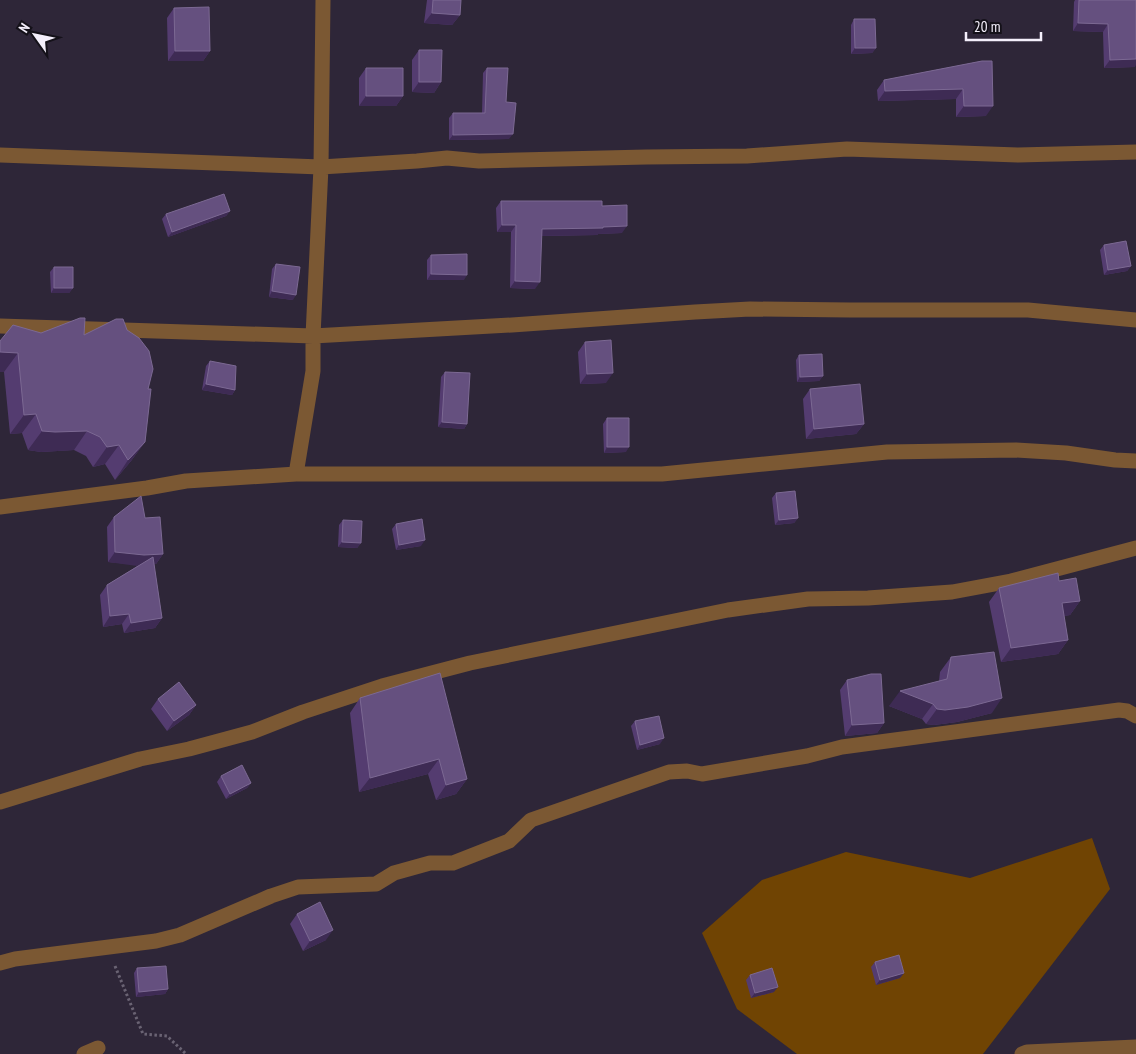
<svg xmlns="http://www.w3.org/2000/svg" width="1136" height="1054" viewBox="0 0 1136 1054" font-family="'PT Sans Narrow',sans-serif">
<rect width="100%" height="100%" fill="#2e2638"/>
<path fill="#704403" d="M1092,838L1110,889L983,1054H797L737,1009L702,933L762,880L846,852L970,878Z"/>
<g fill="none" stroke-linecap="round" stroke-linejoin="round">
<path stroke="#6a6373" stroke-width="3" stroke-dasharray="2.5 2.5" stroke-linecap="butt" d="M115,966L143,1034L167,1036L186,1054"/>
<path stroke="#7b5833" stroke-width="15" d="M0,155L321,167L417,161L447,158L479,161L646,157L747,156L847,149L1018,155L1136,152
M0,326L313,336L512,325L695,312L750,309L850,310H1028L1136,320
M296,474L313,371V336L321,167L323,0
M0,507L147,488L186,481L296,474H662L887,452L1016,450L1066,453L1115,460L1136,461
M0,802L140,759L189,749L252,732L303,712L382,686L470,663L728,610L808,599L868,598L952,592L1011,581L1136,548
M0,963L15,959L156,941L180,935L271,896L298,887L376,884L394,873L430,863H453L509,841L531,820L669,772L687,771L702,774L807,756L842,747L1119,710L1127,711L1136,716
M84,1054L98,1048
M1022,1054L1027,1052L1136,1047"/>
</g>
<path fill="#543c70" d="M427,0H461L460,15L452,25L424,23Z
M1075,0H1136L1135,67L1104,68L1103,32L1073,31L1074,2Z
M174,8L210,51L203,61H168L167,18Z
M854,19L876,48L872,53L851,54V25Z
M419,50L441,82L434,93L412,92V60Z
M982,61L986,116L956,117V99L878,101L877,90L884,80Z
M366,68L403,96L396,106H359V78Z
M487,68L506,102L509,139L449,140V118L453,113H482L483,73Z
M501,201L602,206L622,233L598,234V235L541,236L535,289L510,288L511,232H497L496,208Z
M230,211L226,216L168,237L162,219L166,214Z
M1104,245L1131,266L1127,271L1104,275L1100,250Z
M431,255L464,280H427V260Z
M276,264L293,300L269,297L272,269Z
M54,267L73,288L69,293H51L50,272Z
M41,333L84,335L148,389L145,442L131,461L115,480L105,464L93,467L86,456L74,450L41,452L28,450L22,433L10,434L4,372L0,341Z
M585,342L606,383L580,384L578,352Z
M799,355L823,376L819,381L797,382L796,360Z
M210,361L235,390L232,395L202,390L206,366Z
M445,372L467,424L464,429L438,427L441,377Z
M810,389L864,424L856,434L806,439L803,399Z
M607,418L626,452L604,453L603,424Z
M776,493L798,518L794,523L775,525L772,498Z
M114,517L145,518L163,554L156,564H154L162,618L155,628L124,633L122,624L103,627L100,595L107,585L139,565L108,562L107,527Z
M343,520L361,543L357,548L338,547L339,525Z
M396,524L421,546L396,550L392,529Z
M1059,581L1080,601L1070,615L1064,616L1068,640L1058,654L1001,662L989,602L999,588Z
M951,657L992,713L957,722L934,725L926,724L922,719L889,706L939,681L940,672Z
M847,680L884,723L877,733L845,736L840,690Z
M360,698L467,779L456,794L436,800L428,774L359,792L350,713Z
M158,699L196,705L189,715L167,731L151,709Z
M635,721L660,744L637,750L631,726Z
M221,776L251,783L247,788L226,799L217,782Z
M297,914L326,940L303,951L290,924Z
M875,962L904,973L900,978L876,985L871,967Z
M137,968L168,989L165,994L136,997L134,973Z
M750,975L774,992L751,998L746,980Z"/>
<path fill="#3e2b54" d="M432,13L460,15L452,25L424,23Z
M1078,23L1108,24L1103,32L1073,31Z
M855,48H876L872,53L851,54Z
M175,51H210L203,61H168Z
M1136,59V65L1135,67L1104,68L1110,60Z
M419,82H441L434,93L412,92Z
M963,89L956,99L878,101L885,91Z
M366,96H403L396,106H359Z
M964,106H993L986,116L956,117Z
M513,134L509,139L449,140L453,135Z
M230,211L226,216L168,237L172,232Z
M502,225H516L511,232H497Z
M627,226L622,233L598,234V235L537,236L542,229Z
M1131,266L1127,271L1104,275L1108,270Z
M431,274L467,275L464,280H427Z
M515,281L540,282L535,289L510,288Z
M54,288H73L69,293H51Z
M272,291L296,295L293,300L269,297Z
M0,352L18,353L4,372H0Z
M613,373L606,383L580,384L587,374Z
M823,376L819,381L797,382L800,377Z
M206,384L235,390L232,395L202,390Z
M36,414L22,433L10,434L24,415Z
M442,422L467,424L464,429L438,427Z
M864,424L856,434L806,439L814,429Z
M42,431H87L74,450L41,452L28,450Z
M145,442L131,461L115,480L128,460Z
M119,445L105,464L93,467L107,447Z
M607,447H629L626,452L604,453Z
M798,518L794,523L775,525L779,520Z
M425,540L421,546L396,550L399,545Z
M342,542L361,543L357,548L338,547Z
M115,552L163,554L156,564L137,566L108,562Z
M1080,601L1070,615L1052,618L1062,603Z
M129,614L122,624L103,627L110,616Z
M162,618L155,628L124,633L131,623Z
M1068,640L1058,654L1001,662L1011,648Z
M900,691L933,704L922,719L889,706Z
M1002,698L992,713L957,722L934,725L926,724L937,709Z
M196,705L189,715L167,731L174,721Z
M884,723L877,733L845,736L852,725Z
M664,738L660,744L637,750L640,745Z
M439,759L428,774L359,792L370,778Z
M467,779L456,794L436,800L446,785Z
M251,783L247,788L226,799L230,794Z
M333,930L326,940L303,951L310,941Z
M904,973L900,978L876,985L880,980Z
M778,987L774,992L751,998L755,993Z
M168,989L165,994L136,997L139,992Z"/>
<path fill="#65507f" stroke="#7c6993" d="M433,0H461L460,15L432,13Z
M1079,0H1136V59L1110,60L1108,24L1078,23Z
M209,7L210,51H175L174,8Z
M854,19H875L876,48H855Z
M419,50H442L441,82H419Z
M982,61H992L993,106H964L963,89L885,91L884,80Z
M366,68H403V96H366Z
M487,68H508L506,102L516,103L513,134L453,135V113H485Z
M224,194L230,211L172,232L166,214Z
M501,201H602V206L627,205V226L603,227V228L542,229L540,282L515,281L516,225H502Z
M1126,241L1131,266L1108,270L1104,245Z
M467,254V275L431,274V255Z
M276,264L300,267L296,295L272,291Z
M54,267H73V288H54Z
M80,318H85L84,335L116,319H123L127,330L139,338L149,351L153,369L148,389H151L145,442L128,460L119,445L107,447L100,437L87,431L55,432L42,431L36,414L24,415L18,353L0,352V341L13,325L41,333Z
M611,340L613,373L587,374L585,342Z
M822,354L823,376L800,377L799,355Z
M210,361L236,366L235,390L206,384Z
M445,372L470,373L467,424L442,422Z
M860,384L864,424L814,429L810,389Z
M607,418H629V447H607Z
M795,491L798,518L779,520L776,493Z
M141,496L145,518L160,517L163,554L144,555L115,552L114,517Z
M422,519L425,540L399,545L396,524Z
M343,520L362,521L361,543L342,542Z
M153,557L162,618L131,623L129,614L110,616L107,585Z
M1058,573L1059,581L1076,578L1080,601L1062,603L1068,640L1011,648L999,588Z
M994,652L1002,698L968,707L945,710L937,709L933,704L900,691L947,679L951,657Z
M440,673L467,779L446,785L439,759L370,778L360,698Z
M871,674H881L884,723L852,725L847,680Z
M179,682L196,705L174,721L158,699Z
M659,716L664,738L640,745L635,721Z
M242,765L251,783L230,794L221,776Z
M320,902L333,930L310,941L297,914Z
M899,955L904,973L880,980L875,962Z
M166,966L168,989L139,992L137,968Z
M772,968L778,987L755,993L750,975Z"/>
<g transform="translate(35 35) rotate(303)" stroke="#141119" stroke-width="4" paint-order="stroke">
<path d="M0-4L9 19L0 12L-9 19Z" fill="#f4effb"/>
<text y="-8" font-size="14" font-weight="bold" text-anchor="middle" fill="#f4effb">N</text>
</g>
<path d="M966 32v8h75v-8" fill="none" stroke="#f4effb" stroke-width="2.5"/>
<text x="974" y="32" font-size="15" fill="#f4effb" stroke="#141119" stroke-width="4" paint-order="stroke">20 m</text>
</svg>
